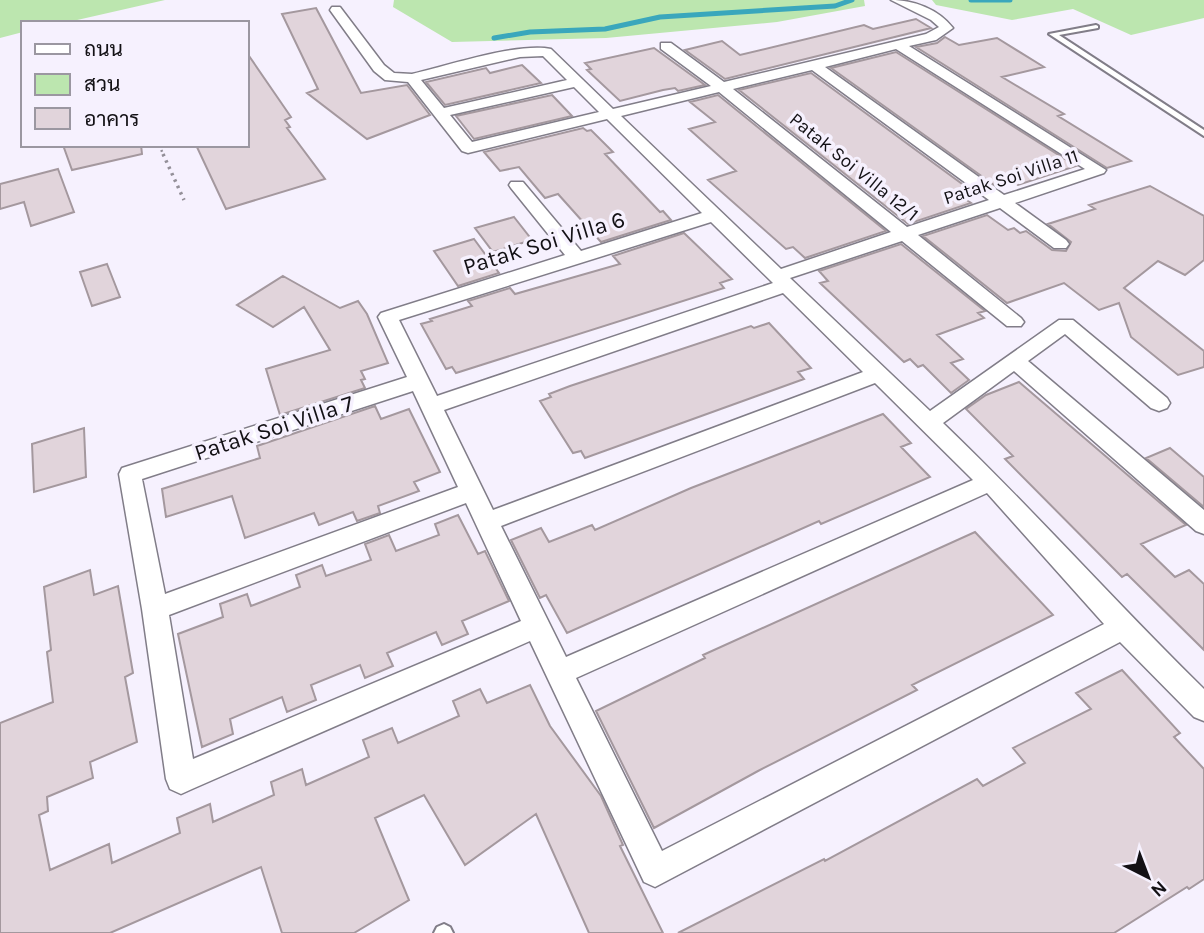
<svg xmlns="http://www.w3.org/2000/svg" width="1204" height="933" viewBox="0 0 1204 933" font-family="Karla,Sarabun,sans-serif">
<rect width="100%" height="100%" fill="#f6f1fe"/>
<path fill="#bce6af" d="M0,0H165L64,23H23V32L0,38Z
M394,0H864L865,6L777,22L606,38L452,42L393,7Z
M932,0H1204V18L1131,35L1073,9L1012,20L936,5Z"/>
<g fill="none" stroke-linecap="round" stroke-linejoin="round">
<path stroke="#3aa7bc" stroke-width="5" d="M971,0H1010
M494,38L530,32L605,29L660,17L835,6L852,0"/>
</g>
<path fill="#e1d4db" stroke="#a4989e" stroke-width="2" d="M316,8L361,93L407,85L430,115L367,139L307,93L318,89L282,14Z
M916,19L931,28L725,79L685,50L722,41L740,55L864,25L873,29Z
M945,37L959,45L997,38L1044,67L1002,77L1064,114L1058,116L1131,161L1107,168L916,47L937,43Z
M654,48L705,85L678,91L675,88L663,90L620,101L587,70L591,69L585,63Z
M896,52L1076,166L1018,185L1010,180L994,185L831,68Z
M247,53L291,117L285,120L290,127L287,128L325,179L226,209L196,145H247Z
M522,65L541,83L445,105L426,82L486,68L490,73Z
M811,73L973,192L961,196L971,203L908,224L739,90Z
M552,95L572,116L474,139L456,116Z
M718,95L886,231L805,258L793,247L786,249L708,180L736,171L689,129L715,122L690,102Z
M583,128L587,131L591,130L613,152L605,154L660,212L663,211L671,220L601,242L558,194L545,198L519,167L500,171L484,152Z
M63,145H141L142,154L72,170Z
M58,169L74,212L31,226L24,202L0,209V184Z
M1150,186L1204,216V260L1185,275L1158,261L1124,288L1204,351V367L1178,375L1131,337L1119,303L1099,310L1064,283L1007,303L923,236L987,215L1008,230L1014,228L1020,233L1026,231L1052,250L1066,251L1071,242L1048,224L1095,209L1089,205Z
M514,217L532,240L493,252L475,228Z
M684,233L732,279L720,283L724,288L456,373L452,367L446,369L421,324L432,321L430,319L472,306L468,301L510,288L515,294L620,264L613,256Z
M474,239L499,273L458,286L434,251Z
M901,244L985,311L978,313L984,318L937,335L963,359L951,363L969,380L951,393L923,365L918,367L910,359L904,362L820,283L828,281L819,271Z
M107,264L120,297L92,306L80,272Z
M283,276L340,308L358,301L367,314L388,363L361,371L365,379L361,380L365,388L280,415L266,369L330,350L304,307L273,327L237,305Z
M769,323L811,368L798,372L804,379L585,458L581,451L573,453L540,401L551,397L549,394L570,386L751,326L754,328Z
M1019,382L1186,525L1141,544L1175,577L1189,570L1204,584V650L1127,574L1122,577L1005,459L1013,456L966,409L986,395Z
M375,406L381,419L409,409L440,472L414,482L419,491L378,506L380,513L357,521L353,512L319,525L314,513L245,538L232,496L166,517L162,489L260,458L257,446Z
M883,414L911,443L901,447L930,477L821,524L819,521L567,633L546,595L540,598L511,540L541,528L549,542L592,525L595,530L691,488Z
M84,428L86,477L34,492L32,444Z
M1170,448L1204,477V507L1146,458Z
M458,515L478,554L485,551L509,601L462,621L468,634L442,645L436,632L387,653L393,666L365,678L360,665L311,685L316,700L287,712L282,697L230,719L233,734L202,747L178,634L223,617L220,604L247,594L251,606L300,587L296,575L322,565L326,576L371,560L365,544L389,535L396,551L439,535L435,524Z
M975,532L1053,615L912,685L917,690L758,771L654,828L596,711L705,658L703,655Z
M90,570L94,595L118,586L133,673L125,677L137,742L90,762L93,778L47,797L48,811L39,815L50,870L109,844L112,863L180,833L177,818L210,804L213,822L274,795L271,782L302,769L306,785L369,757L363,740L392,728L398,743L459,716L453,701L480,689L487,703L530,685L550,726L601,796L623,845L620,846L663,933H589L536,814L465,865L424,795L375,818L409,900L354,933H282L261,867L110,933H0V723L53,702L47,652L51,650L44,587Z
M1122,670L1180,733L1174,737L1204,769V879L1189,889L1187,887L1114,933H678L824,859L825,861L977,779L983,786L1025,763L1013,748L1091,709L1076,693Z"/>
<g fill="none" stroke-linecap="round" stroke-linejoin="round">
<g stroke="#817d88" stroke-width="4">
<path id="service" d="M1096,25L1098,26V28L1059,35L1204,130V136L1049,34Z
M444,924L450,927L453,933H434L437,927Z"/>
</g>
<g stroke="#817d88" stroke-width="3">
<path id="minor" d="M891,0C914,0 938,9 953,28L936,40L909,46L1106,170L1104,173L1015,203L1066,240L1069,244L1066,248H1054L1000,208L918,235L1021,318L1024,322L1021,326H1007L902,241L790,278L930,411L1059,320H1073L1167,398L1170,403L1167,408L1159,411L1151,408L1065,334L1028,361L1204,510V534L1196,531L1014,371L943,423C1033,509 1115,602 1204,689V721L1194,717L1120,642L655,887L644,882L530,641L192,789L181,794L170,789L166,779L142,609L119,474L122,468L407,377L378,317L381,313L565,255L511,188L509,185L511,182H523L581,251L702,213L607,119L468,153L462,151L408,82L385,80L374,71L330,10L332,7H340L384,65L394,73L412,74C447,66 518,42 551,49L613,109L711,86L661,49V43H671L724,82L926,34L939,27L931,20ZM896,49L1085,169L1004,195L825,67ZM543,56L567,80L444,108L421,80L520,57ZM812,70L989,200L907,227L733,89ZM574,87L599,112L472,142L450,115ZM719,92L891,232L781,269L621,116ZM711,222L773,283L437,396L399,320ZM783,293L863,372L493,510L444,410ZM875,383L973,480L566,657L501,526ZM413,391L458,487L165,594L142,479ZM987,493L1104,624L662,851L576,678ZM466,503L521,621L193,759L169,615Z"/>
</g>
<path stroke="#938f98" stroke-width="2.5" stroke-dasharray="2 3.5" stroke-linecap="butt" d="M159,145L164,156"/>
<path stroke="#938f98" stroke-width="3.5" stroke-dasharray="2.5 4.5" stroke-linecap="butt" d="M163,154L184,200"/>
<use href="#service" fill="#fff" fill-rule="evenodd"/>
<use href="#minor" fill="#fff" fill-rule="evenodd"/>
</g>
<g text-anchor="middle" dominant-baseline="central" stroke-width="7" stroke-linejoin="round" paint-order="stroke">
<g font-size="19" fill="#131115" stroke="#f6f1fe">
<text transform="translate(854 167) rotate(39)">Patak Soi Villa 12/1</text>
<text transform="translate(1011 177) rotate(-18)">Patak Soi Villa 11</text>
</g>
<g font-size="23" fill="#131115" stroke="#f6f1fe">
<text transform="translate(544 243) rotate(-17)">Patak Soi Villa 6</text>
<text transform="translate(274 428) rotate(-18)">Patak Soi Villa 7</text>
</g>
</g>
<rect x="21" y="21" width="228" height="126" fill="#f6f1fe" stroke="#9b97a1" stroke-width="2"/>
<rect x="35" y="44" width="35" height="10" fill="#ffffff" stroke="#9b97a1" stroke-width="2"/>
<text x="84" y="56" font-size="21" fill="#131115">ถนน</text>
<rect x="35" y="74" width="35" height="21" fill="#bce6af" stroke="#9b97a1" stroke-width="2"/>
<text x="84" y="91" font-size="21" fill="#131115">สวน</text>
<rect x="35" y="108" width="35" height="21" fill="#e1d4db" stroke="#9b97a1" stroke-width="2"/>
<text x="84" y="126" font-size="21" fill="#131115">อาคาร</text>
<g transform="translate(1148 877) rotate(138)" stroke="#f6f1fe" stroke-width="5" paint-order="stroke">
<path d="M0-5L12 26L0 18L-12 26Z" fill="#131115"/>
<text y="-10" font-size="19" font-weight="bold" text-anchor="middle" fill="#131115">N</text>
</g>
</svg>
